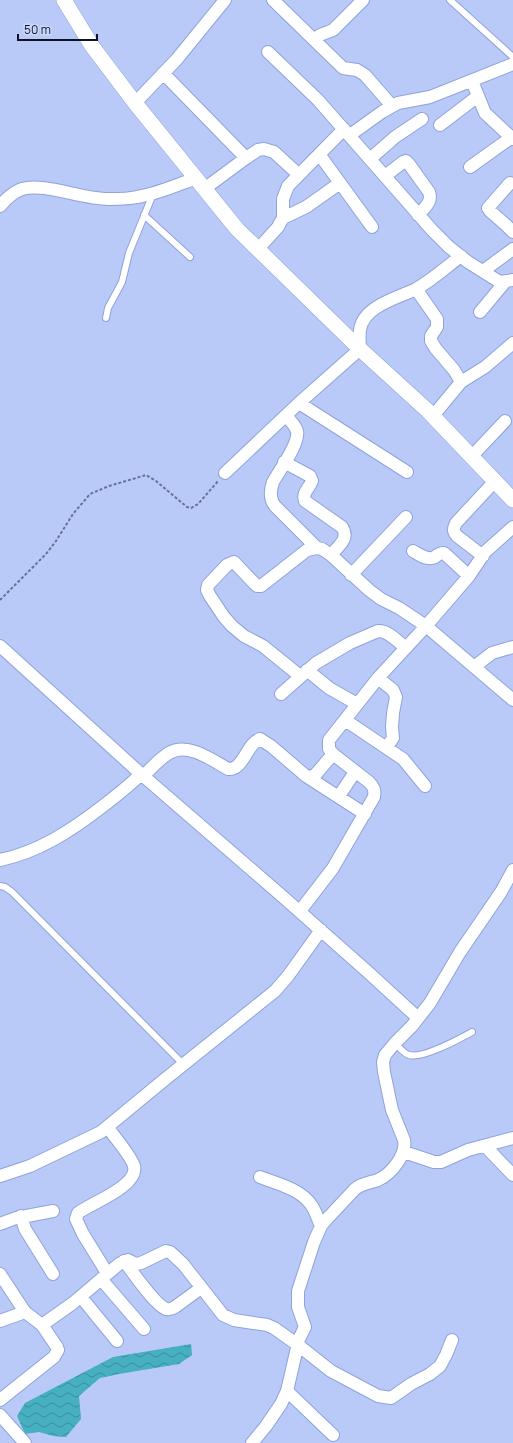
<svg xmlns="http://www.w3.org/2000/svg" width="513" height="1443" viewBox="0 0 513 1443" font-family="Manrope,sans-serif">
<defs>
<pattern id="water-waves" width="16" height="10" patternUnits="userSpaceOnUse"><rect width="16" height="10" fill="#46b0c0"/><path d="M0 5q4-4 8 0t8 0" fill="none" stroke="#398e9c"/></pattern>
</defs>
<rect width="100%" height="100%" fill="#b9caf8"/>
<path fill="url(#water-waves)" d="M191,1344L192,1355L179,1364L119,1374L100,1378L79,1396L81,1419L66,1437L53,1436L39,1432L25,1434L17,1416L25,1403L113,1357Z"/>
<g fill="none" stroke-linecap="round" stroke-linejoin="round">
<g stroke="#8fa3db" stroke-width="8">
<path id="service" d="M450,0L513,57
M144,215L190,257
M106,318L108,308L122,282L129,253L153,194
M0,886L5,887L12,892L183,1064
M395,1043C399,1047 403,1053 409,1055C423,1059 459,1039 472,1032"/>
</g>
<g stroke="#8fa3db" stroke-width="14">
<path id="minor" d="M273,0L343,68L357,70L365,75L392,106
M314,40L320,35L333,30L363,0
M268,52L318,100L432,230L449,247L468,262L495,279L500,282L513,280
M163,73L246,158
M472,81L485,113L513,139
M135,103L177,59L225,0
M440,125L478,96
M350,135L382,112L398,103L430,97L513,64
M319,154L372,227
M370,159L395,137L422,119
M470,167L512,137
M385,176L403,162L406,161L409,164L429,192C433,202 424,208 418,215
M510,183L488,208L490,211L506,225L513,232
M204,189L246,158L258,150L264,149L274,152L298,174
M0,206C6,199 13,192 22,189C44,182 84,200 110,199C119,199 128,199 137,197C157,194 177,185 196,178
M283,218L306,207L340,183
M257,250L278,227L280,223L283,218V199L288,186L344,129
M483,271L513,249
M416,289L437,319V327L431,336V341L436,349L454,370L461,382
M480,312L505,282
M299,403L407,472
M285,416C290,420 295,425 297,431C300,443 279,471 273,482C270,491 269,500 276,507L317,548
M433,416L461,382L485,367L513,343
M472,456L505,421
M284,462L310,476L312,481C309,489 302,492 305,501L342,527C350,539 338,546 331,555
M225,473L299,403L360,349C360,343 359,336 360,330C363,306 398,298 416,289C432,280 446,267 461,256
M413,551C420,555 428,561 435,557C438,554 440,553 444,553L469,576
M483,556L457,536C453,531 453,529 456,523L495,481
M351,575L406,517
M0,646L141,774L282,896L369,973L418,1018
M474,667L492,653L513,647
M307,670L329,688L357,704
M300,676L263,646L244,636L232,626L224,617L210,596L207,590L208,585L227,565L234,562L254,583L257,586H261L307,550L317,548L322,549L331,555L369,590L381,599L399,608L426,626L513,700
M378,678L393,690L396,697L393,713L392,727L393,738L387,747
M281,694L316,663L350,643L378,631C388,630 398,642 406,648
M345,720L403,759L425,786
M143,776C151,769 159,759 169,753C188,742 212,760 228,769C244,770 246,744 260,739L271,746L306,776L310,777L316,774L333,754
M306,776L365,814
M339,796L355,772
M0,860C39,852 72,830 103,806C116,796 129,786 141,774
M300,911L333,868L374,797C375,790 374,787 369,782L333,754L329,749V740L378,678L426,626L469,576L485,552L513,527
M485,1146L513,1175
M404,1152L434,1162H441L468,1150L513,1138
M0,1176L30,1166L101,1132L164,1080L275,991L288,976L321,930
M260,1177C278,1184 301,1189 312,1206C316,1212 318,1220 321,1226
M21,1216L25,1229L53,1274
M0,1224L16,1218L53,1211
M124,1261C133,1272 154,1304 166,1309C170,1310 172,1309 175,1307L201,1288
M107,1273L83,1234L76,1219L78,1213C91,1203 139,1186 134,1166C131,1156 114,1136 108,1128
M0,1274L25,1312L42,1325L57,1347L58,1350L54,1357L0,1400
M101,1279L144,1329
M81,1297L117,1341
M0,1321L25,1312
M42,1325L73,1303L119,1264L128,1260L136,1264L141,1263L166,1251L170,1252L183,1264L223,1315L234,1320L267,1325L274,1328L298,1345L331,1371L378,1396L391,1398L411,1384L430,1374L440,1366L446,1355L452,1340
M287,1391L333,1435
M0,1415L25,1443
M252,1443L266,1426L281,1404L287,1391L299,1339L305,1327L298,1307V1291L314,1242L321,1226L325,1221L355,1189C362,1183 369,1183 378,1180C391,1174 407,1155 404,1140L392,1110L384,1072L383,1062L385,1055L395,1043L412,1026L430,1003L460,952L501,892L513,870"/>
</g>
<g stroke="#8fa3db" stroke-width="16">
<path id="tertiary" d="M64,0L92,46L135,103L237,229L360,349L428,411L513,500"/>
</g>
<path stroke="#677395" stroke-width="2" stroke-dasharray="3 2" stroke-linecap="butt" d="M0,600L46,554L56,541L73,514L90,494L109,486L146,475L156,481L187,507L191,508L198,504L219,480"/>
<use href="#service" stroke="#fff" stroke-width="6"/>
<use href="#minor" stroke="#fff" stroke-width="12"/>
<use href="#tertiary" stroke="#fff" stroke-width="15"/>
</g>
<path d="M18 34v6h79v-6" fill="none" stroke="#0d1327" stroke-width="2"/>
<text x="24" y="34" font-size="12" fill="#0d1327" stroke="#cad7fa" stroke-width="3" paint-order="stroke">50 m</text>
</svg>
